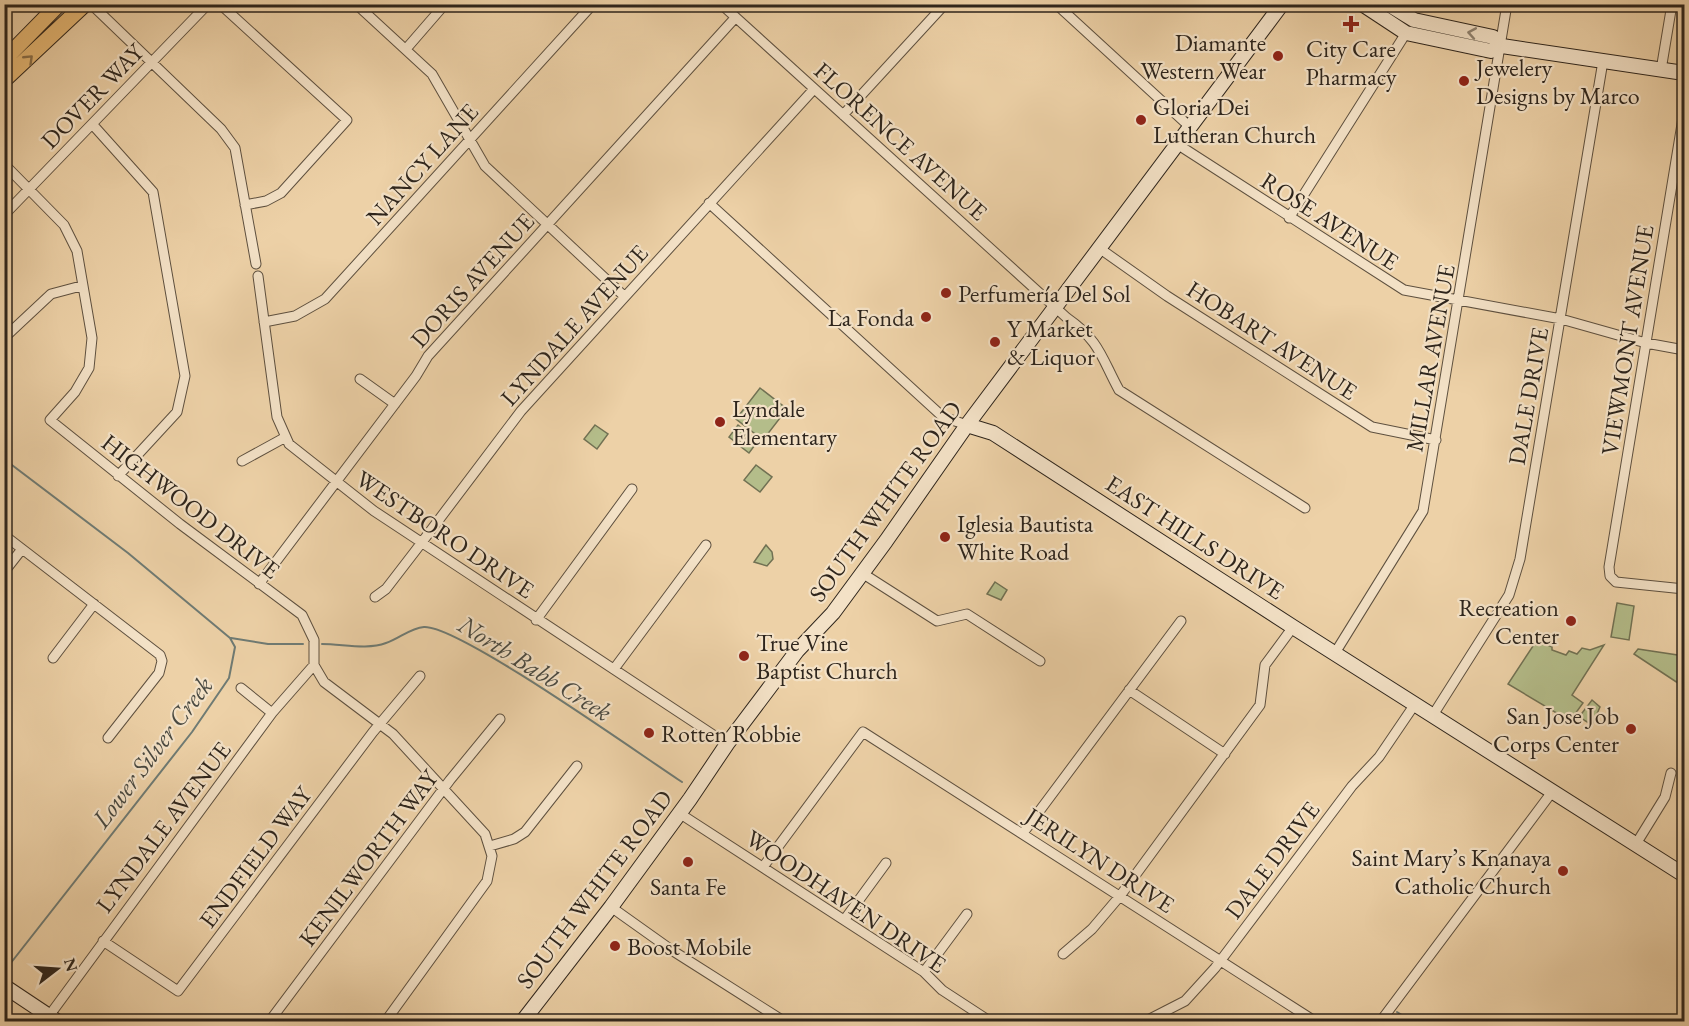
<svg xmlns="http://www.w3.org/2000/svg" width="1689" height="1026" viewBox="0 0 1689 1026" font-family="'EB Garamond',serif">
<rect width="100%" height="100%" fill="#edd1a7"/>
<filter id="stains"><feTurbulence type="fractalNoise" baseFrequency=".00333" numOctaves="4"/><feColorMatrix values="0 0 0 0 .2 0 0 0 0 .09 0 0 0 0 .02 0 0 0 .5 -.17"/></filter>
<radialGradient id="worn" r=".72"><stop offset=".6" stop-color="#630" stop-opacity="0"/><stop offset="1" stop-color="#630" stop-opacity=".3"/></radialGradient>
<path fill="#b4bd8a" stroke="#717153" stroke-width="1.5" d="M760,388L787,409L763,440L736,419Z
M595,425L608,434L597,449L584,439Z
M738,425L747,432L738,444L729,437Z
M749,434L758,441L749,453L740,446Z
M756,465L772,477L760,492L744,480Z
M766,545L772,552L773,559L767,566L754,562Z
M995,582L1007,590L1001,600L987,594Z
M1617,603L1634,606L1629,640L1611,637Z
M1537,640L1552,647V650L1566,655L1569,651L1577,654L1582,648L1590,650L1604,645L1572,695L1583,703L1570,721L1508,684Z
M1638,649L1684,656V687L1634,654Z
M1592,700L1600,707L1592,725L1579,717Z"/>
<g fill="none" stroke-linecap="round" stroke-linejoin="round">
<path stroke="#6f7b74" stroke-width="2" d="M4,459L128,553L230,638L235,647L229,678L192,732L10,964
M231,638L268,644H303
M322,644C343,644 367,650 386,643C399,639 410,628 424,627C459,625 642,756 682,782
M1397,1012L1413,1022"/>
<g stroke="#5e503f" stroke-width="11">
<path id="street" d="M91,4L221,129L235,148L256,264
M220,4L347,120L281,193L266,201L245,205
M356,4L432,74L485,166L624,296
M721,4L1067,318C1100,341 1101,357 1119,390L1305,508
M1056,4L1190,127
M406,49L445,4
M1661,70L1672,4
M1684,112L1609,567L1610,576L1616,582L1684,589
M843,115L945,4
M93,125L153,192L185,376L177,412L118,476
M1177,144L1404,290L1561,319L1646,343L1684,350
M4,164L64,225L77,251L92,338L89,368L75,392L50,420L180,524L302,615L314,640V665L324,682L393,734L485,834L492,856L487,881L385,1022
M709,203L943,417L967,425
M4,215L208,4
M1289,218L1406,33
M1099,248L1167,296L1372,427L1436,440
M258,276L277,417L289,444L374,511L727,744
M264,322L295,316L325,299L593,4
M4,338L51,294L81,286
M360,379L395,404
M242,461L284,438
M4,535L160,655L162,661L159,673L108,738
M4,572L22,549
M862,573L937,621L967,614L1040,661
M259,584L416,376L428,356L735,18
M375,597L386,589L416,550L521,411L814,89
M536,620L632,489
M1335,653L1423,511L1507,4
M53,658L94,604
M614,669L706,545
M241,688L272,713
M1129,690L1225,754
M1433,715L1509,595L1520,559L1603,61
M679,813L924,972L942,990L991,1022
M1023,833L1181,621
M1636,844L1665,797L1671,773
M490,846L514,839L525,832L577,766
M763,867L863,732L1316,1022
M611,907L670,949L785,1022
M845,919L886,863
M103,941L178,991L373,732L420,676
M1063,954L1092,929L1120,896L1260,705L1265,665L1293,627
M924,972L967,914
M49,1016L272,713L314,665
M269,1022L450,780L500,719
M1144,1022L1185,1001L1215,968L1352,786L1379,757L1415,704
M1380,1022L1552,792"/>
</g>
<g stroke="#2e251c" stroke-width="16">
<path id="secondary" d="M1362,4L1406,33L1491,51L1502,46L1684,73
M1388,4L1414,20L1493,37L1502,46
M967,425L993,433L1293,627L1684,875
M4,986L58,1022
M522,1022L611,907L690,799L727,744L797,651L833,613L886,541L967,425L1282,4"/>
</g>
<g stroke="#2e251c" stroke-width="17">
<path id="primary" d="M4,60L59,4
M4,80L85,4"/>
</g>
<use href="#street" stroke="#f3e1c6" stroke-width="9"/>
<use href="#secondary" stroke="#f3e1c6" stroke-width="14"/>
<use href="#primary" stroke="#e6b874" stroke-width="15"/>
</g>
<defs><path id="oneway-chevron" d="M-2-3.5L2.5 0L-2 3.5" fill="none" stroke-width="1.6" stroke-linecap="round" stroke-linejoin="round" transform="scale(1.5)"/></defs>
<use stroke="#908371" href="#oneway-chevron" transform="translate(1472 33) rotate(-170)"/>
<use stroke="#8a6e48" href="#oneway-chevron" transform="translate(29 59) rotate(-44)"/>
<g fill="#8f2418" stroke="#f3e1c6" stroke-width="2">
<path d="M1348 15h6v6h6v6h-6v6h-6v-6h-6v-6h6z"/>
<circle cx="1278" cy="56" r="6"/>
<circle cx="1464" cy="81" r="6"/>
<circle cx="1141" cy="120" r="6"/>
<circle cx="946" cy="293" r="6"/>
<circle cx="926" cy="317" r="6"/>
<circle cx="995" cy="342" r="6"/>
<circle cx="720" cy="422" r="6"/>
<circle cx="945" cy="537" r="6"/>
<circle cx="1571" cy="621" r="6"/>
<circle cx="744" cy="656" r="6"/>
<circle cx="1631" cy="729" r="6"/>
<circle cx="649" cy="733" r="6"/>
<circle cx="688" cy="862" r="6"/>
<circle cx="1563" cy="871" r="6"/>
<circle cx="615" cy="946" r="6"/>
</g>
<g text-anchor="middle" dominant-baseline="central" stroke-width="4.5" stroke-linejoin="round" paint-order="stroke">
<g font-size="24" fill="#2e251c" stroke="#f3e1c6" text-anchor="start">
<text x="1266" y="42" text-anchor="end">Diamante<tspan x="1266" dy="28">Western Wear</tspan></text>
<text x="1351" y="48" text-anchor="middle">City Care<tspan x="1351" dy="28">Pharmacy</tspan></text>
<text x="1476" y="67">Jewelery<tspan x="1476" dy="28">Designs by Marco</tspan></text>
<text x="1153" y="106">Gloria Dei<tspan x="1153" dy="28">Lutheran Church</tspan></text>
<text x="958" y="293">Perfumería Del Sol</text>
<text x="914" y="317" text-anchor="end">La Fonda</text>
<text x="1007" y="328">Y Market<tspan x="1007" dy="28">&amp; Liquor</tspan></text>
<text x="732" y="408">Lyndale<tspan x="732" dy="28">Elementary</tspan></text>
<text x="957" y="523">Iglesia Bautista<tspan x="957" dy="28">White Road</tspan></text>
<text x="1559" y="607" text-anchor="end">Recreation<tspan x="1559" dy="28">Center</tspan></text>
<text x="756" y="642">True Vine<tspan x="756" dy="28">Baptist Church</tspan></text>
<text x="1619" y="715" text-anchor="end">San Jose Job<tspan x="1619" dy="28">Corps Center</tspan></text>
<text x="661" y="733">Rotten Robbie</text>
<text x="1551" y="857" text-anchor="end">Saint Mary’s Knanaya<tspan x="1551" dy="28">Catholic Church</tspan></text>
<text x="688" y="886" text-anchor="middle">Santa Fe</text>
<text x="627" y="946">Boost Mobile</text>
</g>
<g font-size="24" fill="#2e251c" stroke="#f3e1c6">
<text transform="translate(92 96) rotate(-46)">DOVER WAY</text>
<text transform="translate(901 141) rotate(42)">FLORENCE AVENUE</text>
<text transform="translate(422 164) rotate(-48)">NANCY LANE</text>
<text transform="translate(1330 221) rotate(33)">ROSE AVENUE</text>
<text transform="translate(472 280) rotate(-48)">DORIS AVENUE</text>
<text transform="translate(574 325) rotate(-48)">LYNDALE AVENUE</text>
<text transform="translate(1272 340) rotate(33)">HOBART AVENUE</text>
<text transform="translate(1627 340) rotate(-81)">VIEWMONT AVENUE</text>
<text transform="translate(1430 358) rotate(-80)">MILLAR AVENUE</text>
<text transform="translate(1528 396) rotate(-80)">DALE DRIVE</text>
<text transform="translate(885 501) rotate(-54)">SOUTH WHITE ROAD</text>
<text transform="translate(191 506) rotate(38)">HIGHWOOD DRIVE</text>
<text transform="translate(445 534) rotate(34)">WESTBORO DRIVE</text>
<text transform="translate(1195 537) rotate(33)">EAST HILLS DRIVE</text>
<text transform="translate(163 827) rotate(-53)">LYNDALE AVENUE</text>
<text transform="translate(255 857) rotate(-53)">ENDFIELD WAY</text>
<text transform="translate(368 858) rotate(-53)">KENILWORTH WAY</text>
<text transform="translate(1100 860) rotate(33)">JERILYN DRIVE</text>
<text transform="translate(1272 860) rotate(-53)">DALE DRIVE</text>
<text transform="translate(594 889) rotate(-53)">SOUTH WHITE ROAD</text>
<text transform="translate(846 901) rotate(34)">WOODHAVEN DRIVE</text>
</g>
<g font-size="26" font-style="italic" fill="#494941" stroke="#f3e1c6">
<text transform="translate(535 668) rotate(32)">North Babb Creek</text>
<text transform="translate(152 752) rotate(-53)">Lower Silver Creek</text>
</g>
</g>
<rect width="1689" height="1026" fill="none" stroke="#edd1a7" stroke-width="24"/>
<rect x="6" y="6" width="1677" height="1014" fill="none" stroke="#2e251c" stroke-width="3"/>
<rect x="12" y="12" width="1665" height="1002" fill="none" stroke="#2e251c" stroke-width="1.5"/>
<g transform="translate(57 969) rotate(73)" stroke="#f3e1c6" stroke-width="4.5" paint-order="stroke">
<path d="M0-4.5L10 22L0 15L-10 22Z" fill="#2e251c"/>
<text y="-9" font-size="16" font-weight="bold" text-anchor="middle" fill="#2e251c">N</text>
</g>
<rect width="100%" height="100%" filter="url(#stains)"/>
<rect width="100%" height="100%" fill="url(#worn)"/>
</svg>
